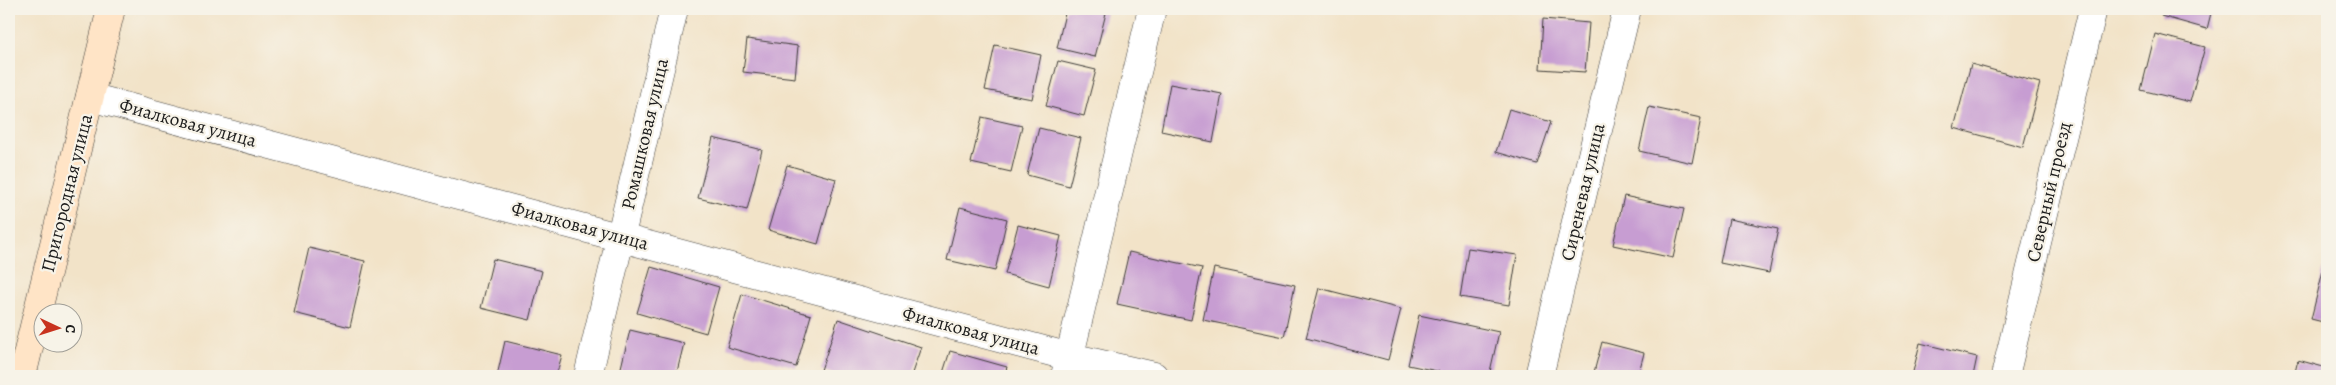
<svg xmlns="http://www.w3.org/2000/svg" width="2336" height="385" viewBox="0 0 2336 385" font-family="Alegreya,serif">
<rect width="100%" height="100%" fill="#f7f3e8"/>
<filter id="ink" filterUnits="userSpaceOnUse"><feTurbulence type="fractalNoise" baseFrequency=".02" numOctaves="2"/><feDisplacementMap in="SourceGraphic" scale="10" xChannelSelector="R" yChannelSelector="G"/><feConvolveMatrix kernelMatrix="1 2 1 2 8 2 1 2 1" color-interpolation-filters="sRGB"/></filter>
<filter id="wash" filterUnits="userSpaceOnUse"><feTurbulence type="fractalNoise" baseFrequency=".0096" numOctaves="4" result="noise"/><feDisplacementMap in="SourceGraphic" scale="20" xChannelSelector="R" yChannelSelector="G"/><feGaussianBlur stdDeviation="1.12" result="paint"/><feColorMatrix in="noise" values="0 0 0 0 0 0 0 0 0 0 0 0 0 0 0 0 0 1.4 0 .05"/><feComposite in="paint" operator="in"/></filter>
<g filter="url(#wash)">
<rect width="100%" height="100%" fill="#f2e3c8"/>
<g id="blocks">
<path fill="#c79dd2" d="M1066,9H1088L1106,13L1095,57L1057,48Z
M2163,9H2212L2207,29L2161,16Z
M1543,19L1589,23L1585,72L1540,69Z
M2155,34L2205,47L2190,102L2141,90Z
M747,39L798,46L795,78L743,72Z
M995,45L1041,55L1032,99L985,90Z
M1058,61L1096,70L1084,116L1046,106Z
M1971,64L2040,83L2023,147L1954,128Z
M1170,84L1222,94L1213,142L1161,131Z
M1649,107L1701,118L1692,163L1639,151Z
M1509,109L1551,122L1537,164L1496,152Z
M982,117L1022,126L1011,172L971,163Z
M1039,128L1081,138L1069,186L1027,175Z
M713,138L762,150L747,210L698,198Z
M787,165L836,179L818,244L768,230Z
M1624,196L1684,209L1673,258L1613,245Z
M960,207L1007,219L995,271L947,260Z
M1729,219L1778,229L1769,273L1720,263Z
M1018,225L1061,236L1049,286L1005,274Z
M309,248L365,261L350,327L294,313Z
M1468,248L1517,255L1509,305L1460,297Z
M1129,252L1202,268L1191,320L1117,304Z
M493,259L542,271L530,320L481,308Z
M651,267L719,287L706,333L637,313Z
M2324,267L2327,268V323L2311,319Z
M1214,268L1295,285L1284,337L1203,320Z
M1319,288L1401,309L1388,360L1306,338Z
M742,294L811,315L796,367L727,347Z
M1419,315L1499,332L1489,376H1461L1408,365Z
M838,319L921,347L911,376H839L821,370Z
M630,330L684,343L676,376H619Z
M505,341L562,355L556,376H497Z
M1602,342L1644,353L1638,376H1593Z
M1920,343L1977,357L1973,376H1912Z
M950,351L1007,367L1004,376H942Z
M2298,360L2327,368V376H2294Z"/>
</g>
</g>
<g filter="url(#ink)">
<use href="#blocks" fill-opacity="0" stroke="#3c3a36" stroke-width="1"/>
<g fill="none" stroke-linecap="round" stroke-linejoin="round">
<g stroke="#3c3a36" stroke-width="29">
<path id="street" d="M90,97L1070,357L1154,376
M588,376L674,9
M1065,376L1152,9
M1539,376L1627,9
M2005,376L2093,9"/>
</g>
<g stroke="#3c3a36" stroke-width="29">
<path id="secondary" d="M22,376L111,9"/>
</g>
<use href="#street" stroke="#fff" stroke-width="28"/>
<use href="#secondary" stroke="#ffe4c6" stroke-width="28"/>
</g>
</g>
<g text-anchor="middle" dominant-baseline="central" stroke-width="4.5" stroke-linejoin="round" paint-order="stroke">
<g font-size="19" fill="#1c1c1c" stroke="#f7f3e8">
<text transform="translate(188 123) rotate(15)">Фиалковая улица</text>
<text transform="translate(645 134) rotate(-77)">Ромашковая улица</text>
<text transform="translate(1583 192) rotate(-77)">Сиреневая улица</text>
<text transform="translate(2049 192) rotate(-77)">Северный проезд</text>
<text transform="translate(67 193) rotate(-76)">Пригородная улица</text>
<text transform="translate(580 226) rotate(15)">Фиалковая улица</text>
<text transform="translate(971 331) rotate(15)">Фиалковая улица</text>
</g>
</g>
<rect width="2336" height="385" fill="none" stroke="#f7f3e8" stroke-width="30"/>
<g transform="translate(58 328) rotate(94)"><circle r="24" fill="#f7f3e8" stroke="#9f9d96"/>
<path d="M0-4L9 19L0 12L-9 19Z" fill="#c8321e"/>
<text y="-8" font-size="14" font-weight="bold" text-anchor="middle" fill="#1c1c1c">С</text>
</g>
</svg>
